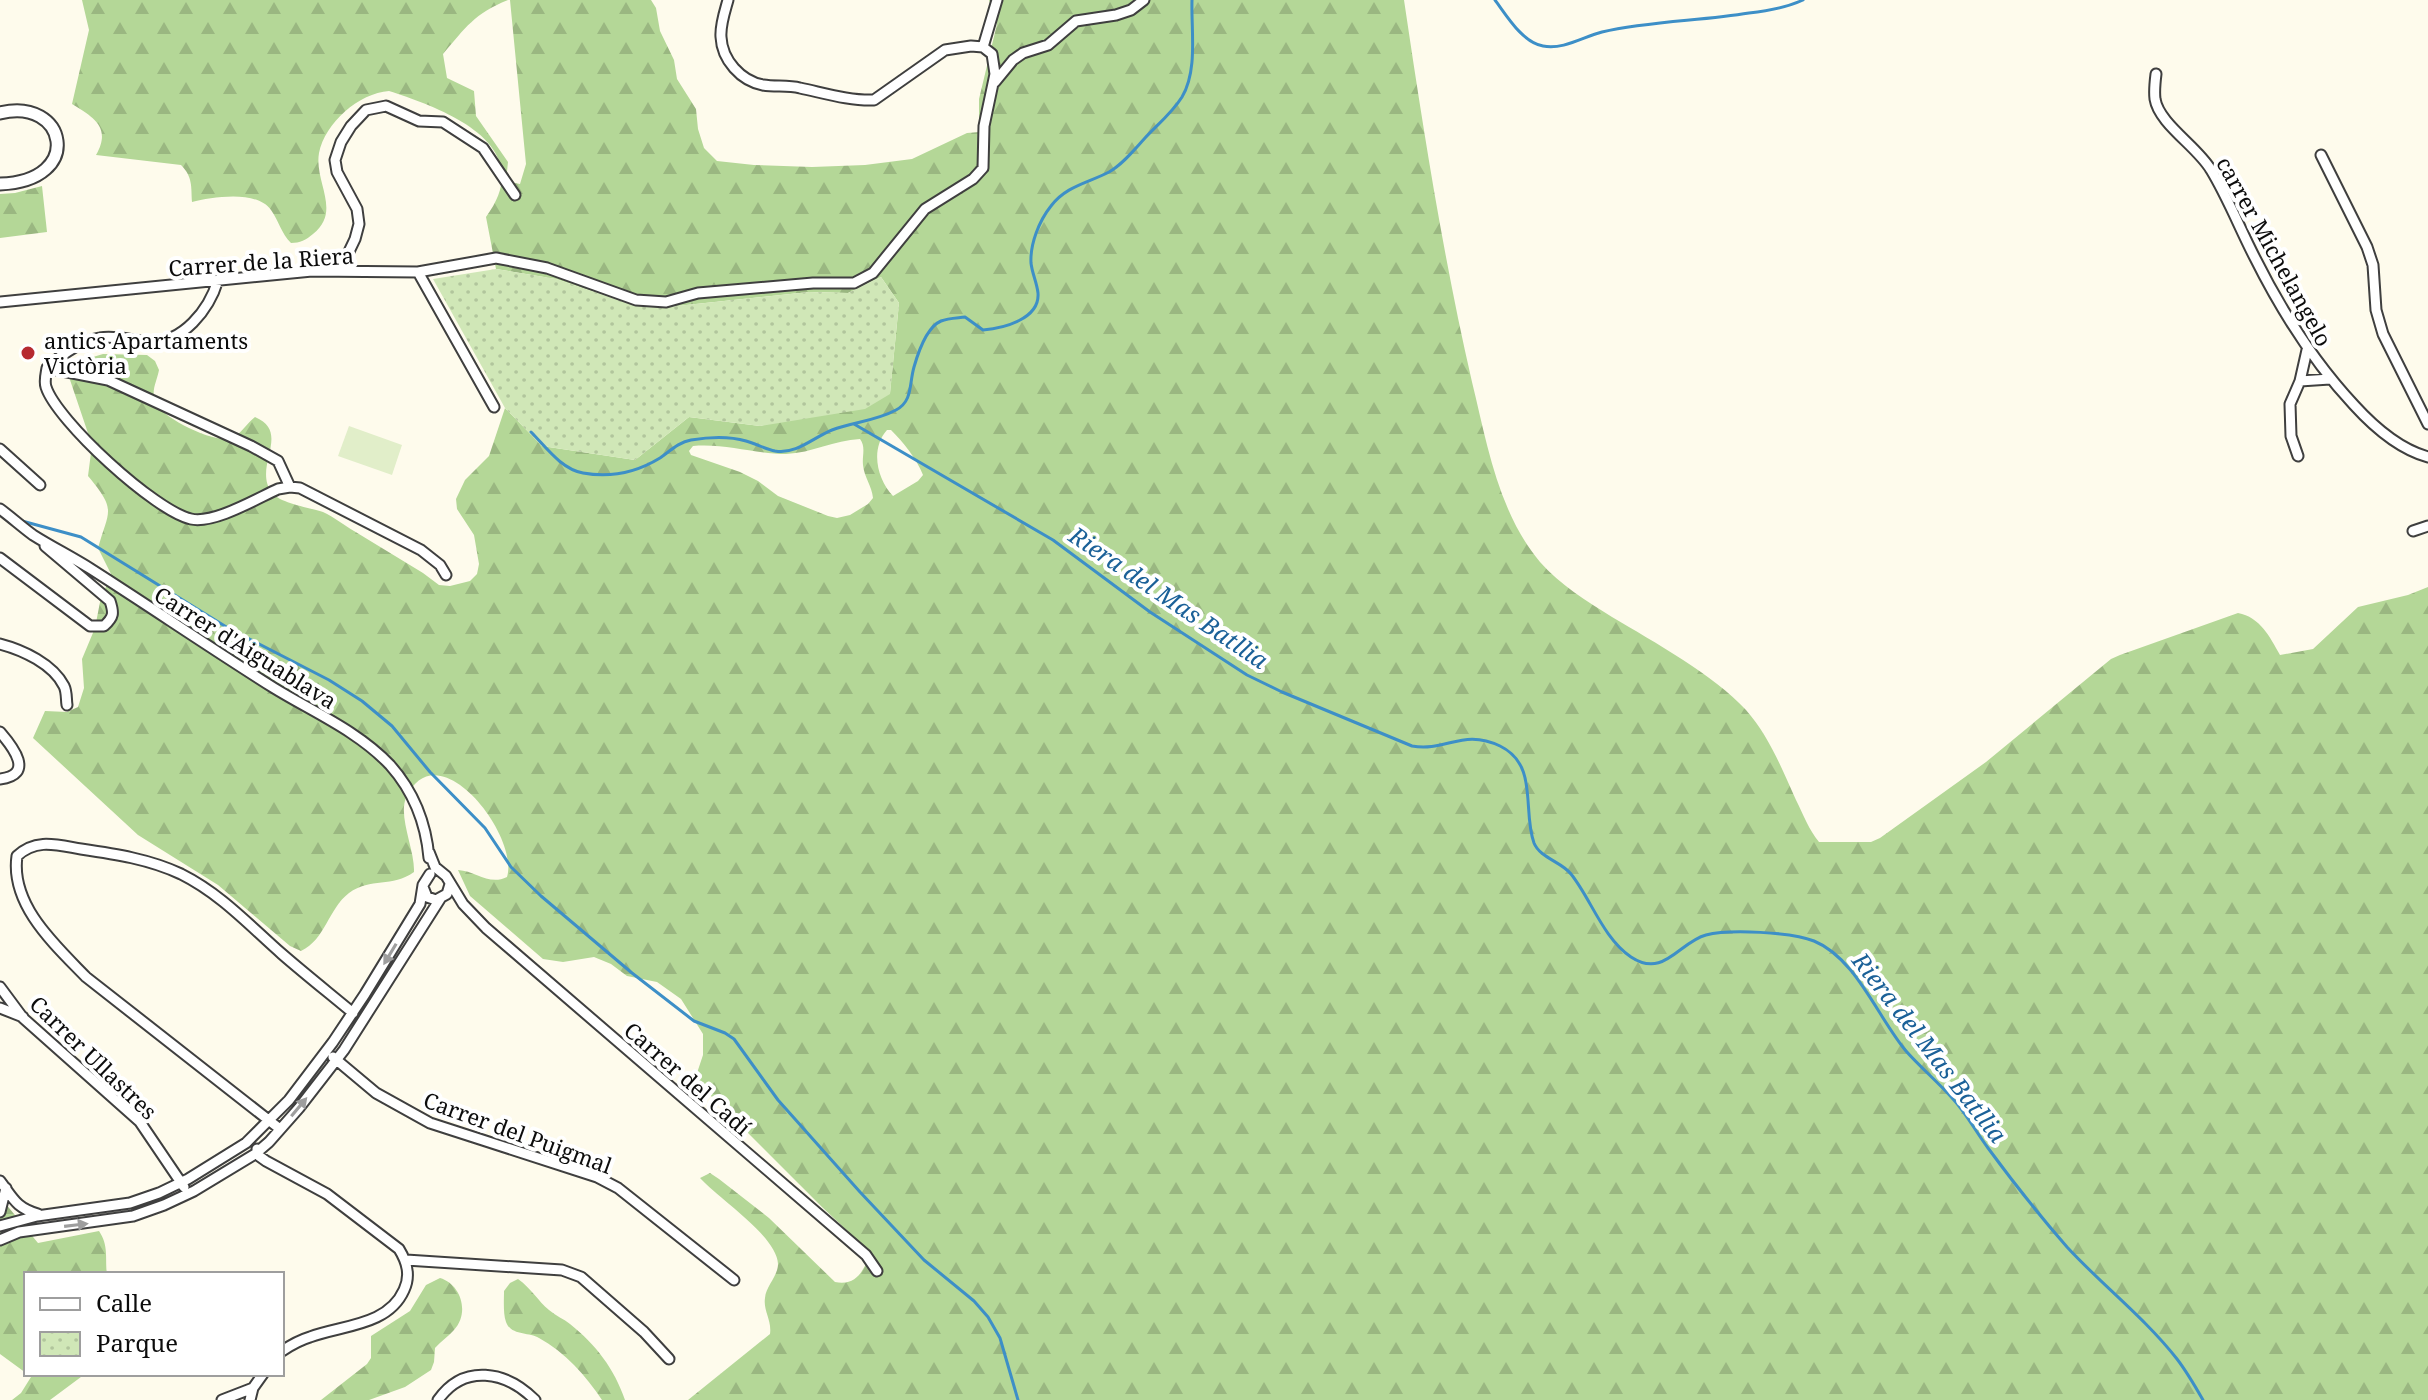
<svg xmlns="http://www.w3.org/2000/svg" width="2428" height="1400" viewBox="0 0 2428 1400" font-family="'Noto Serif',serif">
<defs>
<pattern id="forest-firs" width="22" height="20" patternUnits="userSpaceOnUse" patternTransform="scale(2)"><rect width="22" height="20" fill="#b4d797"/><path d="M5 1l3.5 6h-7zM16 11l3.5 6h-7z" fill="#9ab781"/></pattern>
<pattern id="park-dots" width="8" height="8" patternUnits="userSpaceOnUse" patternTransform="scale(2)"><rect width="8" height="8" fill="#d0e7b7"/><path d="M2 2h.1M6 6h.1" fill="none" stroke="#b1c59c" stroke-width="1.8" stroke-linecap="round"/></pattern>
</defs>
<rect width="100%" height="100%" fill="#fefbec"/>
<path fill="url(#forest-firs)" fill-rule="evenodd" d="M82,0H508C474,14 466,27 443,54L447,78L474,91L476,116L508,162L506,181L520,184L526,164L510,0H651L656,8L660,31L674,60L677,79L696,109L698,129L704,148L717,161L754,165L812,167L865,165L912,159L967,133L979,132V99L997,24L989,0H1404C1423,128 1443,256 1472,382C1487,443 1498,512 1540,562C1560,585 1587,601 1612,617C1654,642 1714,675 1746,710C1769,736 1782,769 1796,800C1803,814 1809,830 1819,842H1871L1880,838L1986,762L2111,659L2120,655L2238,613C2260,617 2270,637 2280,655L2313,649L2358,607L2408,595L2428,587V1400H688L770,1334C772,1320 763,1311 765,1298C766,1286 778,1276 778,1264C777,1236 719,1199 700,1178L710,1173L719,1179L769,1218L835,1282C857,1286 863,1271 871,1253L822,1207L700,1085L697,1073L703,1055V1034L681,999L657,982L627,976L611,964L594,957L563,962L543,959L470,896L458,870C476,871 489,886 507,877C520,836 437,729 406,798C398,817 415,850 414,872C392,888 371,877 349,893C328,909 326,939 301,951L290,946L218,885L138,835L33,738L45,711L67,712L78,707L84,688L82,659L95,628L100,602L111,574L98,548C109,509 117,511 88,476L92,445L68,374L83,360L103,354L147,355L155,361L159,370C157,381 151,390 155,401C159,417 217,445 232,438C241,434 247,423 255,417C292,433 252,466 272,493C280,503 310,508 323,512C334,517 344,525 354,531C377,545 400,559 423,573L439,585L450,586L470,581L477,574L479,564L474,535L457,509L456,499L465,480L489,456L505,408L542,446L635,460L689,417L760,426L890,393L899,303L881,277L848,293L809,292L658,308L636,306L556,279L496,269L486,217C540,144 444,109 389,91C359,93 325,123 319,153C314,182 342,211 313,234C306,240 300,243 291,243C281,233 279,221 271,210C257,190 213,197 192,202C191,187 193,177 181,165L96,155C112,127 93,117 72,104L89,30ZM887,430H891C903,442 917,459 923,475L918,481L893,496C877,479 870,449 887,430ZM860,439C866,447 862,455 863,465C864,477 872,486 873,498L868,504L850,515L837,518L828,516L778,496L758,481L740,472L691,455L689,451L693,446C724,443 755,454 786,454C812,453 834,440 860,439Z
M42,186L47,232L0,238V194L15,193Z
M0,1197L38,1243L99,1231C109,1246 105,1258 107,1274H26V1373L0,1354Z
M440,1278C461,1284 470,1313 454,1330C448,1337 441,1341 435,1348L434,1362L431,1370L405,1387L369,1400H321L367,1364L371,1358V1336L410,1311L426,1285Z
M518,1279C531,1288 538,1301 549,1310C556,1316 564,1319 570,1324C596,1345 614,1368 625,1400H602C586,1376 565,1352 539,1338C529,1332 511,1336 506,1322C503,1314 504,1300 504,1291L510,1283Z
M28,1374H85L50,1400H12L21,1393L31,1377Z"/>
<path fill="url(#park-dots)" d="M496,269L556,279L636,306L658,308L809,292L848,293L881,277L899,303L890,394L865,409L760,426L689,417L635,460L542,446L505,408L433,279Z"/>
<path fill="#e1eec9" d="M349,426L402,445L392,475L338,456Z"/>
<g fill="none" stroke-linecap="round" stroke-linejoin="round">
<path stroke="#3d8fc7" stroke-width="3" d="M1495,0C1507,16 1522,42 1543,46C1563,50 1583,37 1602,32C1650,21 1701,21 1749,13C1767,11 1786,8 1803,0
M854,424L1053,540L1150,612L1247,675L1282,692L1412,746C1446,752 1463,728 1500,746C1539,765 1522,810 1534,843C1540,858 1562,862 1571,874C1591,899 1603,938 1631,957C1664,979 1679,942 1706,935C1729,929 1792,932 1814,941C1856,958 1878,1018 1906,1051C1921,1068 1938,1082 1953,1099C1966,1113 1976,1132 1988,1148C2013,1182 2039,1215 2067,1247C2102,1285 2145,1318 2177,1359C2187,1372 2195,1386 2203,1400
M531,432C546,447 561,469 583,473C610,478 637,472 660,458C670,451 679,442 691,440C709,437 729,436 746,441C756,444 766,449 775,451C796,455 814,437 832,430C853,422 876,421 896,410C913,401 909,384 914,367C918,353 927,327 941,321C948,318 957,318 965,317L983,330C1004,328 1040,319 1038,293C1037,283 1032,273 1031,263C1030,244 1039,221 1051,206C1066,186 1088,183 1109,172C1123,164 1134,150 1145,138C1157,125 1172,113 1182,97C1198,70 1191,30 1192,0
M22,521L81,537L228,628L329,680L362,701L392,726L430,772L485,828L511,867L541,896L632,973L694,1021L725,1033L734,1039L778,1100L860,1192L924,1260L974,1301L988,1317L1000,1338L1018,1400"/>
<g stroke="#3f3f3f" stroke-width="13">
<path id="minor" d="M728,0C725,11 720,25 721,37C722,60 741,81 763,85C775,87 788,85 800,88C824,93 850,101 874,100L945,50L971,46L983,47
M983,47L997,0
M2156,74C2155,82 2154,91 2155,99C2159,124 2198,147 2211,170C2228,198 2240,229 2255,258C2282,312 2313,361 2354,405C2374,427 2399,449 2428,457
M995,82L1013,60L1023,53L1048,45L1076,21L1116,15L1131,10L1144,0
M2321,155L2367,247L2373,265L2376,310L2383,334L2428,424
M342,270L344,262L355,239L359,224L357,209L337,172L335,160L341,142L351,126L366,110L386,106L419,121L443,122L483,148L515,195
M418,272L494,407
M218,280C209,310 183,343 149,342C133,341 116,335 100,338C80,341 62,354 47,368C46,374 44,381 46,387C57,421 155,511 191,519C214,524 256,499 278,489L290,487L300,488L421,550L440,565L446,575
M0,302L312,271L418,272L496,258L547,268L636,300L666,302L698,293L813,283H854L873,273L925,209L973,179L983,168L984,126L995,74L992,54L983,47
M47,368L108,380L251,446L278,461L290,487
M2300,381L2330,379
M0,449L40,485
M2298,456L2291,436L2290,404L2300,381L2307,350
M0,509C11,517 22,527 33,535C52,547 72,557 91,569C152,608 212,649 274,688C313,712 358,731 390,765C414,792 426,823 429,858
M2413,531L2428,526
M0,558L90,626H104C114,617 114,613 110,601L45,546
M0,644C23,650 53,664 64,686C67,692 66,699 67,705
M0,732C13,747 35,775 0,779
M429,852L435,867L446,876L463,904L486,928L866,1255L877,1271
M423,887L427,897L436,900L447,894L450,884
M0,987L23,1018L140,1122L184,1187
M0,1008L23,1017
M333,1057L376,1093L430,1123L597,1177L618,1188L734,1280
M280,1129L86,977C55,945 10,905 17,856C36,838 57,845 81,849C115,854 149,859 181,874C221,894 249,925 282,954C305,974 329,993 353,1013
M257,1149L259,1156L266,1161L327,1194L399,1249C407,1262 411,1275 404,1290C388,1326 342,1325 310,1337C300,1340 291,1345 282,1351
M0,1181C13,1198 16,1208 38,1214
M0,1212L6,1188
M0,1226L37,1216L130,1203L159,1193L188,1179L246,1143L289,1100L333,1042L365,994L420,904L423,885L430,874
M0,1240L19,1232L133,1216L164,1205L194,1191L255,1154L269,1142L299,1108L344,1050L440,899
M406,1260L562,1270L581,1277L644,1332L669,1359
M222,1400L253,1388L263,1374
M250,1400L253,1388
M438,1400C464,1363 506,1371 535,1400"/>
</g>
<g stroke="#3f3f3f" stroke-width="15">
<path id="tertiary" d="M0,113C66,96 86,181 0,184"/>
</g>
<use href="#minor" stroke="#fff" stroke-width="9"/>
<use href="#tertiary" stroke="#fff" stroke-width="11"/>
</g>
<defs><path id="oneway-solid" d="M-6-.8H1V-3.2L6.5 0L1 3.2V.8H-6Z" transform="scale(2)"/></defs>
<g fill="#9e9e9e">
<use href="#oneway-solid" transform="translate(390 954) rotate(121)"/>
<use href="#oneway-solid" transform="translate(299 1107) rotate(-50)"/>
<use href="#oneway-solid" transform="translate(76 1225) rotate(-7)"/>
</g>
<circle fill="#b62a30" stroke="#fff" stroke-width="3" cx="28" cy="353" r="8"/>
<g text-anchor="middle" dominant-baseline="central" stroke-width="8" stroke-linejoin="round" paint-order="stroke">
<g font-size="22" fill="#0c0c0c" stroke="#fff">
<text transform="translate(2275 251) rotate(61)">carrer Michelangelo</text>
<text transform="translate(261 261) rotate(-4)">Carrer de la Riera</text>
<text transform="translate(246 647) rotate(32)">Carrer d'Aiguablava</text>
<text transform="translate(94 1057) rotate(44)">Carrer Ullastres</text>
<text transform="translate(688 1078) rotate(41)">Carrer del Cadí</text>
<text transform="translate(518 1132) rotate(20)">Carrer del Puigmal</text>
</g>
<g font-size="22" fill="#0c0c0c" stroke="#fff" text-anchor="start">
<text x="44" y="340">antics Apartaments<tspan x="44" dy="25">Victòria</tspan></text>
</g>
<g font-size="24" font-style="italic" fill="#1b6198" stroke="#fff">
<text transform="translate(1169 597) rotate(34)">Riera del Mas Batllia</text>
<text transform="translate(1930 1047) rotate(52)">Riera del Mas Batllia</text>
</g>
</g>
<rect x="24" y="1272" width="260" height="104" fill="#ffffff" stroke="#9e9e9e" stroke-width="2"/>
<rect x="40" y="1298" width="40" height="12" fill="#ffffff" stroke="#9e9e9e" stroke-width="2"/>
<text x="96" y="1312" font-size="24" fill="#0c0c0c">Calle</text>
<rect x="40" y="1332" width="40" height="24" fill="url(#park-dots)" stroke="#9e9e9e" stroke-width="2"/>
<text x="96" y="1352" font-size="24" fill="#0c0c0c">Parque</text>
</svg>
